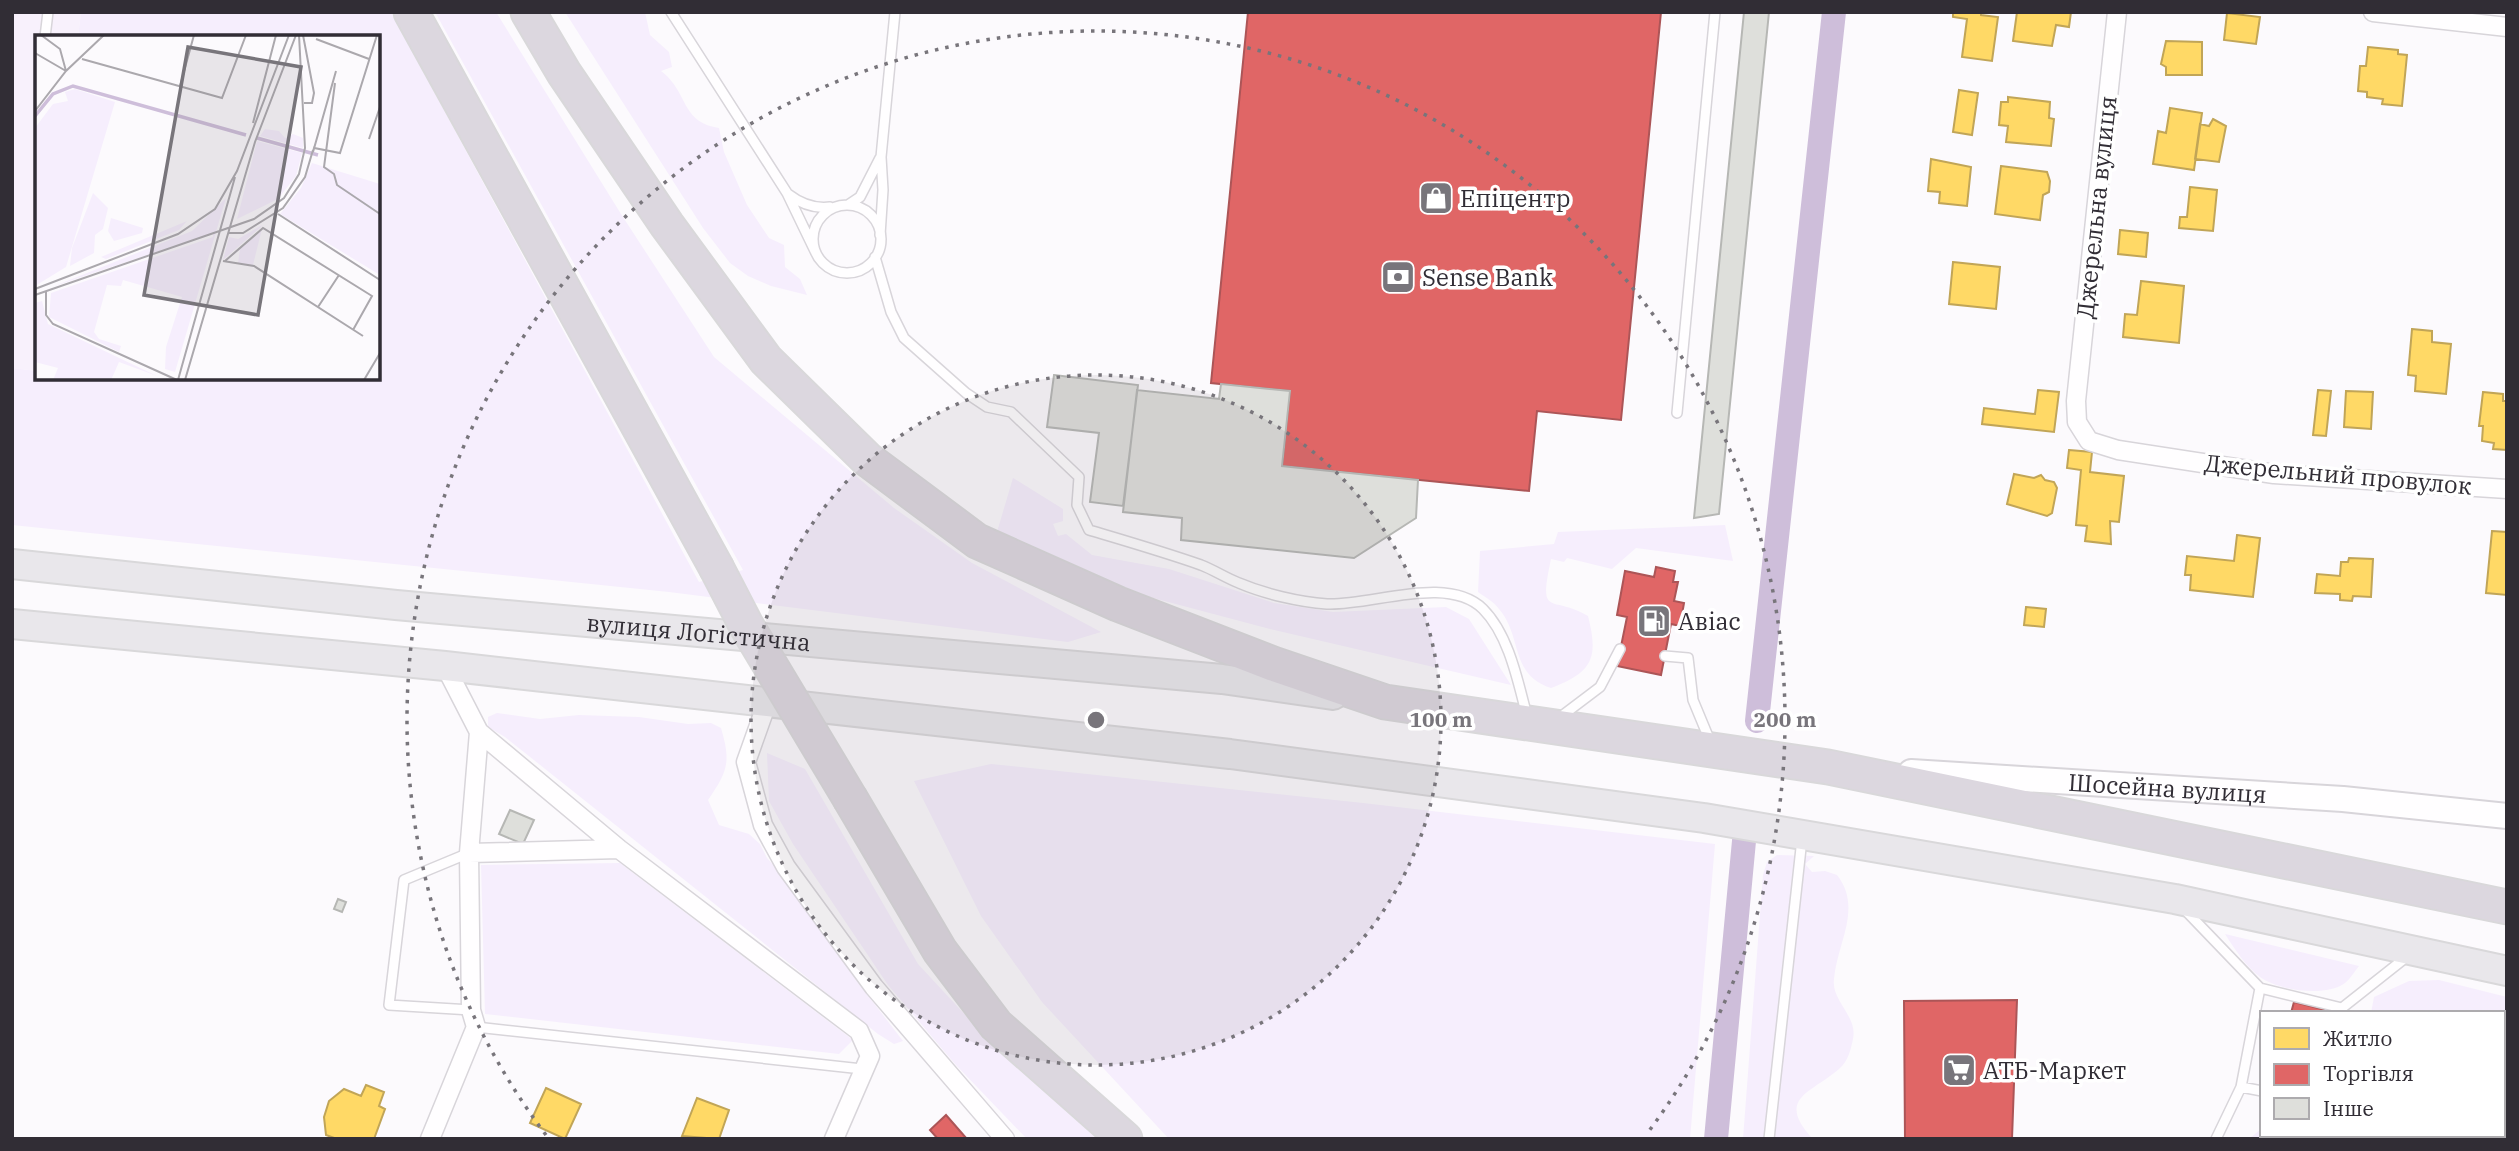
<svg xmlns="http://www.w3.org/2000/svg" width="2519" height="1151" viewBox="0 0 2519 1151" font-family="'IBM Plex Serif',serif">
<rect width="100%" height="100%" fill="#fcfafd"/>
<path fill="#f8f1fc" d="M12,12H81L78,37H37V371L12,368Z"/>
<path fill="#f6eefd" d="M81,12H391L699,582L743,570L435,12H496L621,214L714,357L894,508L972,563L1101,632L1068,642L669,592L12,525V368L37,371V378H378V37H78Z
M565,12H645L650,35L669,52L672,67L661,71C689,92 680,122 719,128L724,152L747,205L769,238L784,245L785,267L800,279L807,295L771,286L748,276L730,263L703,228Z
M1013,478L1063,509V521L1053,524L1058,536L1066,534L1092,555L1169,569L1274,603L1333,612L1446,607L1469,619L1511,685L1270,629L1093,582L997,532Z
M1725,525L1733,561L1636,548L1612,569L1567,558L1564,562L1551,559C1538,620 1551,594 1588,616C1599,659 1592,672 1551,688C1509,674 1523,637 1499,609C1494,602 1485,597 1478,592L1480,551L1554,544L1558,532Z
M497,713L540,719L579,715L639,717L688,724L711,723L721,728C731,762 728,771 708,800L719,825L749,834L760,844L767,858L797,891L856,980L903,1041L894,1044L878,1034L505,737L488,727V717Z
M767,753L805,769L918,964L993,1045L1102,1139H1027L955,1064L888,985L793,844L769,801Z
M991,764L1363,803L1715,844L1690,1139H1169L1042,1002L981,916L914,781Z
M1777,855L1814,856L1805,864L1812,872L1825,871L1837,875C1863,908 1837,943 1834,979C1831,1001 1858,1016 1853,1039C1851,1049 1848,1061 1840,1068C1813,1093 1774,1097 1813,1139H1743L1763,875L1767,862Z
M620,863L853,1040L839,1054L485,1014L481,865Z
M2225,934L2359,966C2354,972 2348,983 2340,986C2320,996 2278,990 2260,977C2246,967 2234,948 2225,934Z
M2439,980L2507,997V1081L2503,1082V1013H2371L2374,997L2409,981Z
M2262,1128V1135H2362L2351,1139H2249Z"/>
<path fill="#ffd966" stroke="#c1a557" stroke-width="2" d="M1953,12H1981V15L1998,17L1992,61L1962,57L1967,19L1953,17Z
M2017,12H2071L2069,27L2056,25L2052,46L2013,41Z
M2227,13L2260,17L2256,44L2224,40Z
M2166,41L2202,42V75H2166V67L2161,64Z
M2368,47L2398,50V54L2407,55L2402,106L2382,104L2383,99L2367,97V92L2358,91L2360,66H2366Z
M1959,90L1978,93L1972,135L1953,132Z
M2008,97L2050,102L2049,118L2054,119L2051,146L2006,142L2008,126L1999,125L2001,102H2008Z
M2170,108L2202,113L2194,170L2153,164L2158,131L2166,133Z
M2213,119L2226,126L2219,162L2195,159L2200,124L2209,126Z
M1931,159L1971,167L1967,206L1939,203L1940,192L1928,191Z
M2001,166L2047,172L2050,181L2049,192L2043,195L2040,220L1995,214Z
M2190,187L2217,190L2213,231L2179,228L2180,217H2187Z
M2120,230L2148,233L2146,257L2118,254Z
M1953,262L2000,267L1996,309L1949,304Z
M2141,281L2184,286L2179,343L2123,337L2125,314L2137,315Z
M2412,329L2432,331V342L2451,344L2446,394L2415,391L2416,376L2408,375Z
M2038,390L2059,392L2054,432L1982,424L1984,408L2035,414Z
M2318,390L2331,391L2326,436L2313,435Z
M2346,391L2373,392L2371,429L2344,427Z
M2483,392L2503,394V401H2507V450L2493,449L2494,443L2482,441L2483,426H2479Z
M2069,450L2092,452L2090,472L2124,476L2119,522L2110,521L2111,544L2085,541L2087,526L2076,525L2081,470L2067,468Z
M2014,474L2034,478L2041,475L2045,480L2054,482L2057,488L2052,513L2047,516L2007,504Z
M2492,531L2507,532V595L2486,593Z
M2237,535L2260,538L2253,597L2190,590L2191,575H2185L2187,556L2234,561Z
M2349,558L2373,559L2371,597L2353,596L2352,601L2340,600V594L2315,593L2317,574L2340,576L2341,562H2348Z
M2026,607L2046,609L2044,627L2024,625Z
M366,1085L384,1092L379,1106L385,1109L374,1139H337L326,1135L324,1117L329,1101L344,1089L361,1096Z
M546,1088L581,1104L565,1139L530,1123Z
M697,1098L729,1110L719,1139L682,1136Z"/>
<path fill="#e06666" stroke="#ac5557" stroke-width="2" d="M1248,12H1661L1621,420L1537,411L1529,491L1282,466L1290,391L1211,383Z
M1656,567L1675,571L1673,582H1678L1674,601L1684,603L1680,626L1671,624L1661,675L1617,666L1627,617L1617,615L1625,571L1654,577Z
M2017,1000L2012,1139H1905L1904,1001Z
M2294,1002L2326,1010L2325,1013H2291Z
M946,1115L967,1139H938L930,1130Z"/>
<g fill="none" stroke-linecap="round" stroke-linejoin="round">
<path stroke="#cebeda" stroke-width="24" d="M1757,721L1834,12
M1716,1139L1744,841"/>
</g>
<path fill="#dedfdb" stroke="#b6b7b4" stroke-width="2" d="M1744,12H1769L1719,514L1694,518Z
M1054,375L1138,385L1123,506L1090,502L1099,433L1047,427Z
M1221,384L1290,391L1282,466L1418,480L1416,518L1354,558L1181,540L1182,518L1123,512L1137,390L1219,399Z
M510,810L534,820L523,844L499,834Z
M338,899L346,902L342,912L334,909Z"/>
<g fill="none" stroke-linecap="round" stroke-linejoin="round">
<g stroke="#d8d5da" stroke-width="12">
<path id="lane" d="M671,12L787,193L815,251
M45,37L48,12
M788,194C801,204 814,209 830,207
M848,205L860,197L880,158
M813 239a34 34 0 1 1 68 0a34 34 0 1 1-68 0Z
M880,235L883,190L881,157L895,12
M875,257L891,312L904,338L966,393L987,407L1011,412L1079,477L1077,505L1089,530C1126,541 1164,552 1201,565C1214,570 1226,578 1239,583C1265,594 1299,602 1327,604C1372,606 1447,574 1483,609C1509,635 1518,682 1527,716
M1677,413L1715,12
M1665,656L1688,658L1693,700L1710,741
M1559,718L1600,687L1620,649
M469,853L404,880L389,1005L471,1010
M2186,911L2260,988L2342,1008L2409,955
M476,1027L862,1069
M2241,1087L2260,988
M1769,1139L1802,839
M2216,1139L2241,1087L2262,1091"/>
</g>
<g stroke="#d8d5da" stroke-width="21">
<path id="street" d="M2117,12L2076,401L2077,422L2089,441L2118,450L2274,474L2507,489
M2373,12L2507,27
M767,703L746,762L763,825L786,867L874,987L1005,1139
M479,732L619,849L859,1031L870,1056L834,1139
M469,853L619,849
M430,1139L476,1027L471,1010L469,853L479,732L445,666"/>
</g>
<g stroke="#d8d5da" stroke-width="28">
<g id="secondary">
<path id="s1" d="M1911,772L2343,799L2507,816"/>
</g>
</g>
<g stroke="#d9d8da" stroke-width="32">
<g id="primary">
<path id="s2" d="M12,564L396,605L1222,679L1333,695"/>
<path d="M12,624L445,666L1230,754L1704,818L2175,899L2507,971"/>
</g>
</g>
<g stroke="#d9d8da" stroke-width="37">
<path id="highway" d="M411,12L716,567
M528,12L564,73L667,225L766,360L867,459L977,541L1118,604L1273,664L1385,702L1828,767L2507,907
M851,800L940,951L996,1025L1125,1139
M2503,1116L2507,1115
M2429,1139L2440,1135"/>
</g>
<use href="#lane" stroke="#fffeff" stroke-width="9"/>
<use href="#street" stroke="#fffeff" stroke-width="18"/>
<use href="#secondary" stroke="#fffeff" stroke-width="24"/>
<use href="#primary" stroke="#e9e7eb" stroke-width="28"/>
<use href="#highway" stroke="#dcd7df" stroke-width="33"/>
<g stroke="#d9d8da" stroke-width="37" stroke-linecap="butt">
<path id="highway-bridge" d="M716,567L746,625L851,800"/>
</g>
<use href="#highway-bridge" stroke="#dcd7df" stroke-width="33"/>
</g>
<circle cx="1096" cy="720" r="345" fill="#78757b" fill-opacity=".12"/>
<g fill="none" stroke="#78757b" stroke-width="3.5" stroke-dasharray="3.5 7">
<circle cx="1096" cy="720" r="345"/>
<path d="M546 1135A689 689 0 1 1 1646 1135"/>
</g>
<defs>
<g id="shop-square" transform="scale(1.75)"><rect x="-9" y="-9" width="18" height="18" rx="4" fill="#78757b" stroke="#fff"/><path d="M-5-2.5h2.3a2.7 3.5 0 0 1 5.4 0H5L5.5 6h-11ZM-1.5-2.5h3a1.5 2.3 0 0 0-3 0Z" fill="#fff"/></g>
<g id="bank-square" transform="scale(1.75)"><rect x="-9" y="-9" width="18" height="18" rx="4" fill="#78757b" stroke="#fff"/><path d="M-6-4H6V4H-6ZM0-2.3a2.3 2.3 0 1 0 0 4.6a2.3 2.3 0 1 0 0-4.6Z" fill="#fff"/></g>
<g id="fuel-square" transform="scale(1.75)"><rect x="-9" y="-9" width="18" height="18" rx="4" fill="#78757b" stroke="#fff"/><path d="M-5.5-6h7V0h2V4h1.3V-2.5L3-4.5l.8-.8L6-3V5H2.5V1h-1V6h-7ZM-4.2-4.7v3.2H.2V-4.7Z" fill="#fff"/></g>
<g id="supermarket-square" transform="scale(1.75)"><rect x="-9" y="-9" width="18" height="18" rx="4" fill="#78757b" stroke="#fff"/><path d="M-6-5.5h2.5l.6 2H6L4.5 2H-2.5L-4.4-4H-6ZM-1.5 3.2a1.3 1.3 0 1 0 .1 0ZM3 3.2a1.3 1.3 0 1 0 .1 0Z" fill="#fff"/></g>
</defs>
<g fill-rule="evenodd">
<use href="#shop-square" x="1436" y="198"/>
<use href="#bank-square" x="1398" y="277"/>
<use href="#fuel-square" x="1654" y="621"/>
<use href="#supermarket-square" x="1959" y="1070"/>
</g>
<g text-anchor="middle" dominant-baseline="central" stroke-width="7" stroke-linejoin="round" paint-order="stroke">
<g font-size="24" fill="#312d35" stroke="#fff" text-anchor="start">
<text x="1460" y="198">Епіцентр</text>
<text x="1422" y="277">Sense Bank</text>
<text x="1678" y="621">Авіас</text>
<text x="1983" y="1070">АТБ-Маркет</text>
</g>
<g font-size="24" fill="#312d35" stroke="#fff">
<text transform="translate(2096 207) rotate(-84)">Джерельна вулиця</text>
<text transform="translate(2338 474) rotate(5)">Джерельний провулок</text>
<text stroke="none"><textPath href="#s2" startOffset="690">вулиця Логістична</textPath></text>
<text stroke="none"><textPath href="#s1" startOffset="257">Шосейна вулиця</textPath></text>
</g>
</g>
<g transform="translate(35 35)">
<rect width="345" height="345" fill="#fcfafd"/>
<path d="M40,54L80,67L31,232L0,251V93L18,69L33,66L30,57ZM230,94L244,96L250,103L258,99L268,103V113L225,101ZM222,106L267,118L261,141L243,164L202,184ZM277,128L345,149V240L245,179L266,153ZM58,158L73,173L68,194L60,200L59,218L35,231L37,213ZM191,163L140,337L130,334L131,312L147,262L88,245L86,251L72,250L59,297L64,304L86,311L84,317L14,282L16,258L178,202V198L17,252L157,196ZM76,183L108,193L107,198L79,206L73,196ZM152,186L144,195L71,224L66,222ZM227,190L226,192L188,225L194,202L203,204ZM227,194L218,230L203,228L205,214ZM7,266L13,289L122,341L84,327L76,345H18L23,333L0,327V268Z" fill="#f6eefd"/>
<path fill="none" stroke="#cebeda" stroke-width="3.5" d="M0,81L18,59L38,51L211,100M222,103L283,120"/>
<path fill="none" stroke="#aba8ad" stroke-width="2" d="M6,0L25,14L31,36M268,0L279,58L277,68H269M281,4L334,24M0,18L31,36M47,24L187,63L211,0M301,36L278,117L279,113L305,118L342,0M300,48L289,132L299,139L302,150L345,179M145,51L159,0M0,76L31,36L69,0M218,88L241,0M334,104L345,72M243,179L345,245M194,198H208L248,173L270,142L278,115M188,226L219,231L328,301M190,226L228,193L337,261L318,295M0,254L143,199L180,174L202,136L254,0M11,257V280L18,289L142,345M0,260L219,184L249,163L264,139L270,113L264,0M283,272L304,240M143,345L200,142M150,345L220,107L261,0M329,345L345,318"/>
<path fill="#78757b" fill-opacity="0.15" stroke="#78757b" stroke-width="3.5" d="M153,12L266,32L223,280L109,260Z"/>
<rect width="345" height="345" fill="none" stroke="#312d35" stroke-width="3.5"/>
</g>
<circle cx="1096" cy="720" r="10" fill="#78757b" stroke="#fff" stroke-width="3.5"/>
<g font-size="21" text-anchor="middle" font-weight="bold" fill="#78757b" stroke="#fff" stroke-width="7" stroke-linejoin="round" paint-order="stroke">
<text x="1441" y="727">100 m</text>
<text x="1785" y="727">200 m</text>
</g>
<rect width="2519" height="1151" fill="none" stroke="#312d35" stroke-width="28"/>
<rect x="2260" y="1011" width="245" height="126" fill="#ffffff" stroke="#adabae" stroke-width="2"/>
<rect x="2274" y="1028" width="35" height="21" fill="#ffd966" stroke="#adabae" stroke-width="2"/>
<text x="2323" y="1046" font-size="21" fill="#312d35">Житло</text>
<rect x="2274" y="1064" width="35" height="21" fill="#e06666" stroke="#adabae" stroke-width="2"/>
<text x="2323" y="1081" font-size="21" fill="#312d35">Торгівля</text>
<rect x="2274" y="1098" width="35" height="21" fill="#dedfdb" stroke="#adabae" stroke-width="2"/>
<text x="2323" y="1116" font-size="21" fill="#312d35">Інше</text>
</svg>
